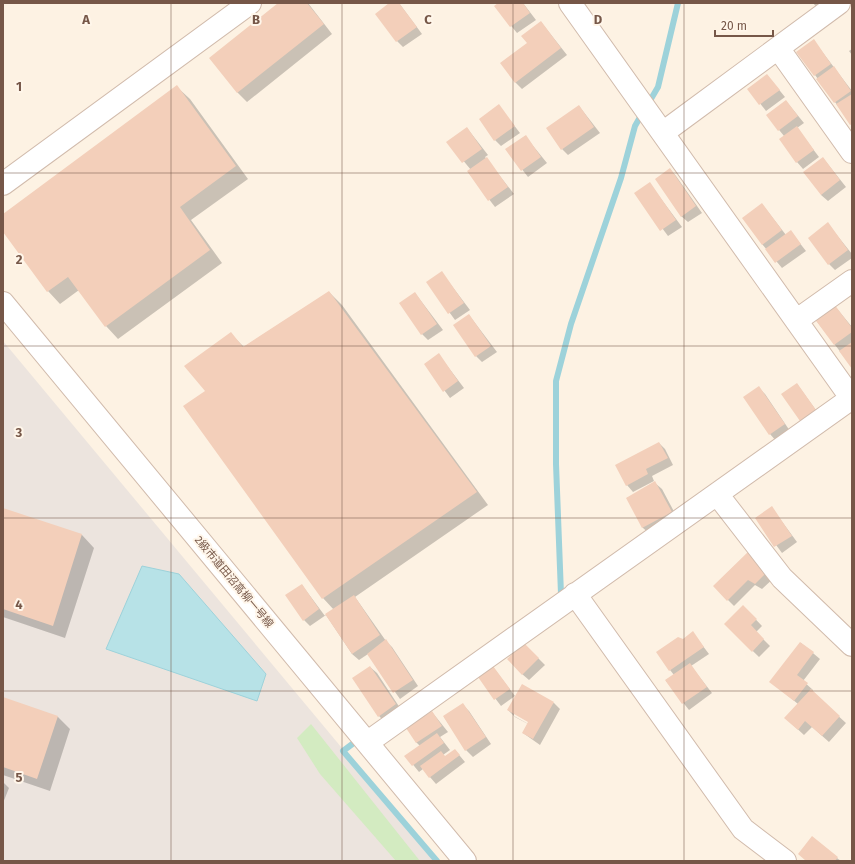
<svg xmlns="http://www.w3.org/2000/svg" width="855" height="864" viewBox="0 0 855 864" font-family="'Fira Sans','Noto Sans JP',sans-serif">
<rect width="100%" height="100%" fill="#fdf2e3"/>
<path fill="#ece4de" d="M3,341L436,861H3Z"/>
<path fill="#d3ebc1" d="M311,724L420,861H396L320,774L297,738Z"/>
<path fill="#b7e2e7" stroke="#9dd2da" d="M142,566L179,574L266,674L257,701L106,649Z"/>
<path fill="#0003" fill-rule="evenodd" d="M280,3H308L332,34L247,102L237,92Z
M391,3H399L422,34L403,47L397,41Z
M499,3H523L536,20L517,33L495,6Z
M813,3H826L818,9Z
M541,22L567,55L522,89L515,82L528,44Z
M814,41L852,91V125L798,52Z
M852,49V55L849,51Z
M767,75L785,97L766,111L749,89Z
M177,87L190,99L248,179L191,220L222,263L118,339L106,326L79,290L60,304L48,291L3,230V215Z
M786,101L804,123L797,128L819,157L803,169L797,162L784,136L767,115Z
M499,106L520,133L501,146L495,140Z
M579,106L600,133L568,155L562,149Z
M467,128L488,155L485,157L514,194L495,207L468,172L471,170L448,142Z
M525,136L547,163L528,177L507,150Z
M823,158L846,187L828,201L821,195Z
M670,169L676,176L702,213L688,222L681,216Z
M650,184L682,227L668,236L636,193Z
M762,204L786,235L791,232L806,251L782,268L762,244Z
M828,224L852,254V258L835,270L829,264Z
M442,273L470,310L455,320L428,283Z
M329,292L342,305L488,505L355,597L386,641L392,647L418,686L400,699L368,654L359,660L352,654L326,615L310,626L304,620L302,585L325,616L334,610L323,598L206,391L231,334L244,347Z
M415,293L443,330L428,340L422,334Z
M834,305L852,327V367L815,319Z
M469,315L497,352L482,362L476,356Z
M439,355L464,388L450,398L425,364Z
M797,384L821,417L807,427L782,394Z
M759,388L765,394L790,431L776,441L770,434L745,397Z
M659,443L665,449L673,465L652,476L654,481L633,492L627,485Z
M655,483L662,489L678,519L650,534L643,528L627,498Z
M772,508L797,542L782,553L756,518Z
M3,509L82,535L94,548L65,638L3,617Z
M750,551L775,577L762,589L755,585L734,606L714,586Z
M743,606L762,626L756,632L770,646L759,657L725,624Z
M693,633L709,654L691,666L712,693L689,710L666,681L674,675L670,670Z
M801,643L820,659L803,681L813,690L812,692L846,723L829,742L812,727L804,735L792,724L798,704L771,682Z
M524,644L545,665L529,680L522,674Z
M370,667L377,673L402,711L385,722L379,716Z
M493,667L515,696L501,706L479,677Z
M3,698L58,717L70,729L50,791L3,775Z
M554,703L560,709L540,745L523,733L528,724L515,717L508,710ZM514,713L533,724L532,726L514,716Z
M463,705L469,711L491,744L473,757L466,750L444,717Z
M432,712L448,732L440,737L450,750L443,755L445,757L455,750L465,762L436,784L423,769L419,772L406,756L420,746L416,742Z
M3,782L9,788L3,803Z
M837,858L841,861H806Z"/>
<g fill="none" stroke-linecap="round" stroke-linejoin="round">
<path stroke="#9dd2da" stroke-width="6" d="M648,104L658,87L678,3
M564,598L561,594L556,464V381L571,324L621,178L635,126L643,112
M359,739L343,751L437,861"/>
</g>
<path fill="#f3cfba" d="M278,3H307L324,24L237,93L209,58Z
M389,3H399L417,27L396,42L375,14Z
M498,3H523L530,13L510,27L494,6Z
M541,21L561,48L515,83L500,63L527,43L521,36Z
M814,39L831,64L814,76L796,52Z
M834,66L851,91L834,103L816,79Z
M767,74L780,90L759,105L747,89Z
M177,85L236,166L180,207L210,250L105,327L68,277L47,292L3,232V214Z
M852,94V124L850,125L836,104Z
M786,100L798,116L778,131L766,115Z
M499,104L515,126L494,141L479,119Z
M579,105L594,127L561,150L546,128Z
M797,126L814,150L796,163L779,139Z
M467,127L482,149L462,163L446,142Z
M526,135L541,157L521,171L505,149Z
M487,157L508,187L488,201L467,171Z
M823,157L840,180L821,195L803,172Z
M670,168L696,206L681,217L655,179Z
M650,182L676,220L660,231L634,193Z
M762,203L782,230L762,245L742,218Z
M828,222L848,250L828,265L808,238Z
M791,230L801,244L775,263L765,249Z
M442,271L464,303L448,314L426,282Z
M329,291L477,492L322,599L183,406L205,391L184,366L231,332L243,347Z
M415,292L437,324L421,335L399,303Z
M834,304L852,328V332L834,345L814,318Z
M469,314L491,346L475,357L453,325Z
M852,342V369L839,351Z
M439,353L458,381L443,392L424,364Z
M797,383L816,410L800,421L781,394Z
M759,386L785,424L769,435L743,397Z
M659,442L668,458L646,469L648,474L626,486L615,465Z
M655,481L672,512L642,528L626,498Z
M772,506L792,536L774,547L755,518Z
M3,508L82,534L53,626L3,609Z
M750,550L769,570L755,584L748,580L727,601L713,586Z
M302,584L319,609L303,621L285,595Z
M354,595L380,635L352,654L325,614Z
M743,605L757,619L751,625L764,639L752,652L724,624Z
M693,631L704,647L669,671L656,652L678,637L683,639Z
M386,639L413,680L393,693L367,654Z
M800,642L814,652L797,675L808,683L794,701L769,682Z
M524,643L539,658L522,675L507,659Z
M690,663L707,687L682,704L665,680Z
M370,666L396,704L378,717L352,678Z
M493,666L510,689L494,700L478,677Z
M522,684L554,702L533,739L522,733L528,722L507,710Z
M811,689L840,716L822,736L805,721L798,730L784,718Z
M3,697L58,716L37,779L3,767Z
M463,703L486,737L465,751L443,716Z
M432,711L442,726L416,743L406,728Z
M437,733L444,743L412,766L404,756Z
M455,749L460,755L429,778L420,766L441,751L445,756Z
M812,836L838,857L835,861H806L798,854Z"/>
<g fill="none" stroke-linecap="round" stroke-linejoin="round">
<g stroke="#d1bbac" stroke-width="24">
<path id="minor" d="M570,3L852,399
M778,48L852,152
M664,132L839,3
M3,184L250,3
M797,320L852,281
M717,494L782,578L852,645
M575,594L743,829L785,861
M368,742L852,398"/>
</g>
<g stroke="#d1bbac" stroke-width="24">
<path id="tertiary" d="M3,303L465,861"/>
</g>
<use href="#minor" stroke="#fff" stroke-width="22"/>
<use href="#tertiary" stroke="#fff" stroke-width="22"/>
</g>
<path fill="none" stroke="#765748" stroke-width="1" stroke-opacity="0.55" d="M171,3V861M342,3V861M513,3V861M684,3V861M3,173H852M3,346H852M3,518H852M3,691H852"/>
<g text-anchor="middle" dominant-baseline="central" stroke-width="4" stroke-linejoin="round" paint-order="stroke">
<g font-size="11" fill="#765748" stroke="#fff6ea">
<text transform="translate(234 582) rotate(50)">2級市道田沼高柳一号線</text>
</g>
</g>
<g font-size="13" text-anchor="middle" font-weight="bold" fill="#765748" stroke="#fff6ea" stroke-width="4" stroke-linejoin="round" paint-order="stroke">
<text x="86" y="24">A</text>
<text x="256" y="24">B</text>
<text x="428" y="24">C</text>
<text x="598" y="24">D</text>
<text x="19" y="91">1</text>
<text x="19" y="264">2</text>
<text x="19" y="437">3</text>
<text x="19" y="609">4</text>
<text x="19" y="782">5</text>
</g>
<rect width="855" height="864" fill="none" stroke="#765748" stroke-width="8"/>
<path d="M715 30v6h58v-6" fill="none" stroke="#765748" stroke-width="2"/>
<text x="721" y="30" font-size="12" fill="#765748" stroke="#fff6ea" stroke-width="3" paint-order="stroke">20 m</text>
</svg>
